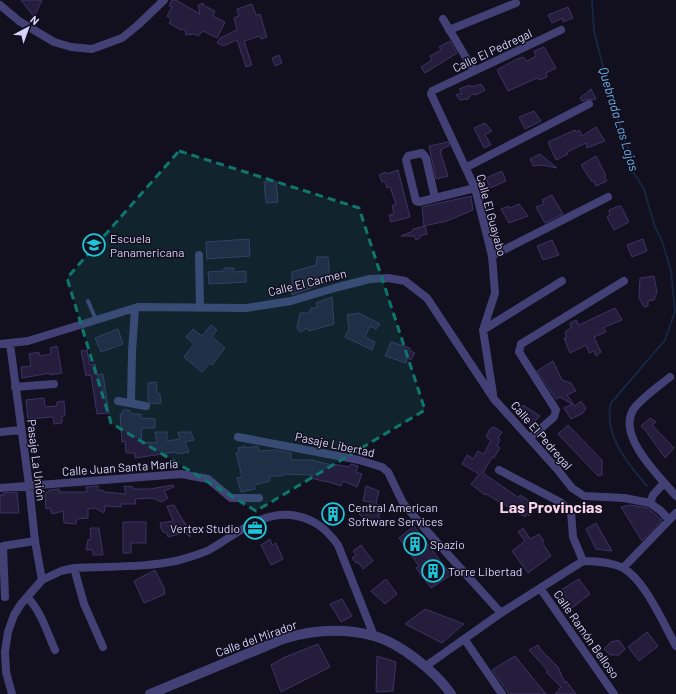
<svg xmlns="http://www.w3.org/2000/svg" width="676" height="694" viewBox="0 0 676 694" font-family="Barlow,sans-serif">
<rect width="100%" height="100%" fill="#120f1e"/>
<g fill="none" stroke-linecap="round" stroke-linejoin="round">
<path stroke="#152641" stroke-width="2" d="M592,0L594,31L612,102L628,149L631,169L644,189L655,227L662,241L671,271L675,311L665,340L611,403C603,435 628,464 647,486"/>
</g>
<path fill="#241e3c" stroke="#3d3365" d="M21,0H42L34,17Z
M172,0H176L200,14L198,5L203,3V5L215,11L213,16L225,22L217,38L203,31L198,36L194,34L186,35L185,29L181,30L169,23L171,19L167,16L172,7L169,6Z
M252,4L256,15L260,14L267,37L261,39L260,36L244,41L252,65L246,67L237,40L223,46L217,43L220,38L237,30L234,18L239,16L237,9Z
M568,7L573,18L563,22V18L552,23L548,15Z
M450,41L457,53L425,73L421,67L432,60L430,56L441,50L439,47Z
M544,47L556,68L546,73L547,77L540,80L537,78L508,91L497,70L515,60L523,57L527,61L536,56L534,51Z
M279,55L282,63L275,66L272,58Z
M481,84L485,90L476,95L472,94L468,99L460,100L456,95L462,93L459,89L470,85L471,87Z
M591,89L596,99L593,100L589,99L582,101L580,98Z
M534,111L541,121L525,129L519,117Z
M485,123L492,131L485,135L491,145L484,148L474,128Z
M596,127L605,141L587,148L586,143L567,152L568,154L556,160L548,142L575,130L576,132L579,130L582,136Z
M448,142L449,146L441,149L442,151H440L448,176L436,179L429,146Z
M540,154L557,168L541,165L533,166L530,159Z
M596,156L606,176H604L607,181L596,186L594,181L592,182L581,165Z
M398,170L410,217L391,222L389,215L394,214L392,206L396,204L390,187L387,188L385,181L382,182L379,175L386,172L387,174Z
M502,171L506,181L490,188L486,178Z
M276,181L278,202L266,203L264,182Z
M552,195L563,214L545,223L536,207L544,204L542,200Z
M471,196L473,210L447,221L424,226L422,207Z
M519,204L528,216L509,223L501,209L508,206L510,208Z
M619,206H621L629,222L614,230L607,217L610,215L609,210Z
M425,226L427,234L420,236V238L416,240L414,236H401L413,231V229Z
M249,239L250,256L207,259L206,242Z
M643,239L647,251L632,257L627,245Z
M552,240L559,255L543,260L537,246Z
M317,257H328L330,281L292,295V272L316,265Z
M224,268H234V272L246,271V282L209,284L208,272L224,271Z
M654,276L657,292L654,300L648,301V306L644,307L639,298L640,278Z
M332,297L334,324L309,331L308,328L300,332L297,328L300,313H309L311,308H317L316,303Z
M615,308L622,320L607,326L604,328L606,332L594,337L601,352L596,356L594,351L589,353L586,345L570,353L564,338L567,337L565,334L566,331L571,328L570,323L576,320L579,325Z
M359,313L380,324L376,329L370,326L365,337L375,342L372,350L345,337L349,329L347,315Z
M211,325L217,330L212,337L225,348L212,365L210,363L202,372L184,357L194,344L186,337L193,329L202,336Z
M118,329L123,344L101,352L95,338Z
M391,342L410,348V351L415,353L411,360L407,358L406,363L385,356Z
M57,346L62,373L50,375V373L22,378L21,367L31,366L29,354L39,352L40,356L51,354L50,348Z
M87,350L90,365L95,364L97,375L103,374L109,413L97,414L91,375L86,376L81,351Z
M553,361L562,380L571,383L576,391L567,395L575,406L581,401L586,408L583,413L571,419L564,408L572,404L560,397L556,399L537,371Z
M156,382L157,393L160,394L161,403L151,404L148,401V383Z
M44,398L45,407L57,406V402L64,401L65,416H62V423L54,424L53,417L28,419L26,400Z
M523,405L540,416L531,425L516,412Z
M123,410H129L133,414H141V418L155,419V428H142L141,442L157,443L155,432H167V441L180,439L178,432H191L194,440L185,442L189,452L177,454L176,452L135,458V453H126L125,441L122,442L120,414H122Z
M650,418L656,422L652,425L674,448L665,458L646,431L641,426Z
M568,425L602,460V475L598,476L558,434Z
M494,427L502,432L498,438L500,440L497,446L500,448L494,458L492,457L483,473L519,498L520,495L534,504L533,505L534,506L529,516L526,514L525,517L486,494L485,495L471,484L479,474L462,464L467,455L473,459L478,451L484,454L491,440L486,437L490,429Z
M245,446V448L258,446L259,451L276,450L291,453V460H312L332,465V464L349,467L351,464L354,465L358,466L356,472L362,474L357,487L343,481L341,486L326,481V482L311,478L312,475L283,474V476H269L270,481L254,485L255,489L241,492L237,478L242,477L236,453L239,452L238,448Z
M173,485L174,487L164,491L168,498L162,502L152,498L135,499L136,504H121V507L105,506L104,513L95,508L88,509V518L77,519L76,524L64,523L63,511L52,514L50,508L46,509L45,493L49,492V490L59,489L60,492H87L86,487L98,486V490L104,491V492L126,494L124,486L133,487V489H150Z
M366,486L379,491L376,503L384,510L378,516L380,518L371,526L359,514L371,502L363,501Z
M17,492L19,513H0V495H4L3,493Z
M332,503L344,512L334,525L323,516Z
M174,505L187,527L190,529V537L184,531L179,534L168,537L167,533L163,532L161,528L160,523L173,521L167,506Z
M630,505L648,508L662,520L642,541L621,507Z
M123,522H146V543H131V553H123Z
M596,523L612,551L596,549L586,529Z
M414,526L451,575L431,588L416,568L419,566L399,538Z
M90,528H99L103,555H93V550H86L88,540L91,539Z
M523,528L530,539L539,534L544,541L542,542L551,556L528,573L512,551L525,541L518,532Z
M270,539L272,545L276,543L283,559L271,565L261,545Z
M361,545L373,561L363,569L358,562L356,563L352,558L356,555L353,551Z
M155,570L165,590L164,591L165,594L144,603L134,581Z
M386,579L397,594L385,604L371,591Z
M579,579L590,594L572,608L566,607L556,593Z
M342,599L352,616L341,622L330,604Z
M425,609L464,624L442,643L405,624Z
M647,632L658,646L639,661L628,647Z
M619,640L625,649L619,655H610L604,649L611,642Z
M318,644L330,667L281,692L271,665L285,657Z
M538,645L541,650L558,667L565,683L566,681L576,694H555L561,687L546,672L548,671L529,650Z
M377,656L396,662L393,691L376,692Z
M515,656L546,694H509L492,670Z"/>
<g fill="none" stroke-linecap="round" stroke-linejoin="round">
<path stroke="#434076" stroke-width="4" d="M88,301L96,320"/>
<path stroke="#434076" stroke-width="8" d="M0,5L19,21L54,42L71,47L92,49L122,38L138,25L164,0
M443,19L474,71
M449,30L516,3
M467,167L589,104
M435,198L426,158L422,153L408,156L406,160L416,201L419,202L475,188
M199,255L200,308
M492,256L608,197
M483,330L562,281
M0,344L28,341L138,307L246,308L291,301L338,287L370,279L388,278L405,281L427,298L494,399L557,469L572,488L584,496L624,498L650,503L661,511L669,520
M10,344L29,485L35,541L42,580
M670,377C660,385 639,400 633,410C617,437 660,477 676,496
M15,387L54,384
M493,394L483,330L495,293L492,256L475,188L431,94L432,91L561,30
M118,401L146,406
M131,403L132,352L135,308
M0,432L21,430
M238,437L359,460L382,467L388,472L403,503L425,529L501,613
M530,438L554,417L556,410L519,352L521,344L624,281
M499,470L560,502L571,512L573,537L583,561
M0,488L181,474L208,479L231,498H259
M650,503L653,495L664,483
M74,568L84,604L103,647
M623,568L676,513
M540,588L614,694
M5,597L3,546L35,541
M27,597C41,611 47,632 55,650
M465,640L502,694
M426,666L501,613L583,561C595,561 611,562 623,568C645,580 663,623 676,646
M12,694L6,672L5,652L8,632L14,615L21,604L42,580L61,571L74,568C109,566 146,568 180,560C189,557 201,554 209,550C237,534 263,509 297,516C316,520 327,530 338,545L374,636"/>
<path stroke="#434076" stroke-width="10" d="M150,694L283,639C312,630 344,628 374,636C400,643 436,672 451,694"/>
</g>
<path fill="#0f766e" fill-opacity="0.2" stroke="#0f766e" stroke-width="3" stroke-dasharray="8 5" stroke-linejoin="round" d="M179,151L359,208L425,410L256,511L111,423L67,278Z"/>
<defs>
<g id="school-ring" transform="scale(1.15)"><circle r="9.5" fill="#120f1e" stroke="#1ec5d8" stroke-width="1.5"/><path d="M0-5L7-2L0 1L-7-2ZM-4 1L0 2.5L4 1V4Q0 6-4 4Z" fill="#1ec5d8"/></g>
<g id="building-ring" transform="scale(1.15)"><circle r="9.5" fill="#120f1e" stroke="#1ec5d8" stroke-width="1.5"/><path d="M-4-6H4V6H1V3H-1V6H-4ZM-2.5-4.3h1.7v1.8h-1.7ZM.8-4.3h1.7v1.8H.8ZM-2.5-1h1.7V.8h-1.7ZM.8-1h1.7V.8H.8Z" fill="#1ec5d8"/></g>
<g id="office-ring" transform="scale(1.15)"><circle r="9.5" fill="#120f1e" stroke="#1ec5d8" stroke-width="1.5"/><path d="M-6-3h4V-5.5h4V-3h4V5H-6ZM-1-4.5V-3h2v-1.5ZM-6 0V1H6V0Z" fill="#1ec5d8"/></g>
</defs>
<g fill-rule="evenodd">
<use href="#school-ring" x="94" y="245"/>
<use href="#building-ring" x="333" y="514"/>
<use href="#office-ring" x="255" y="528"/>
<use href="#building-ring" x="415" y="544"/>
<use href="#building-ring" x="433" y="571"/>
</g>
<g text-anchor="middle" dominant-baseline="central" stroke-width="3" stroke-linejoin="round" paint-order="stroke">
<g font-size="12" fill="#d7d2f9" stroke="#120f1e">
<text transform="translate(492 50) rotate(-25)">Calle El Pedregal</text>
<text transform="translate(492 215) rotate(75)">Calle El Guayabo</text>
<text transform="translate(307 282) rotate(-14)">Calle El Carmen</text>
<text transform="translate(542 435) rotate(49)">Calle El Pedregal</text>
<text transform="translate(335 444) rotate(12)">Pasaje Libertad</text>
<text transform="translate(37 460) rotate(83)">Pasaje La Unión</text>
<text transform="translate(120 467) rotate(-4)">Calle Juan Santa María</text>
<text transform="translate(587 634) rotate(55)">Calle Ramón Belloso</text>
<text transform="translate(256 638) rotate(-20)">Calle del Mirador</text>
</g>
<g font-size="12" fill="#d7d2f9" stroke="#120f1e" text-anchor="start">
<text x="110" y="238">Escuela<tspan x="110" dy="14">Panamericana</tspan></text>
<text x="348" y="507">Central American<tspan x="348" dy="14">Software Services</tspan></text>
<text x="240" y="528" text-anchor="end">Vertex Studio</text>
<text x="430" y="544">Spazio</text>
<text x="448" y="571">Torre Libertad</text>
</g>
<g font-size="13" font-style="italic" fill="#6eb0eb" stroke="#120f1e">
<text transform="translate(619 119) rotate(73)">Quebrada Las Lajas</text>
</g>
<g font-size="16" font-weight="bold" fill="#f9d4eb" stroke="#120f1e">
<text x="551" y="506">Las Provincias</text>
</g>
</g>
<g transform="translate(28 28) rotate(41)" stroke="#120f1e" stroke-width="3" paint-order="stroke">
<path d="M0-3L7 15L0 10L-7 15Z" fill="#d7d2f9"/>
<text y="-6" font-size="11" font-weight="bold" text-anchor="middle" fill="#d7d2f9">N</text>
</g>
</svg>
